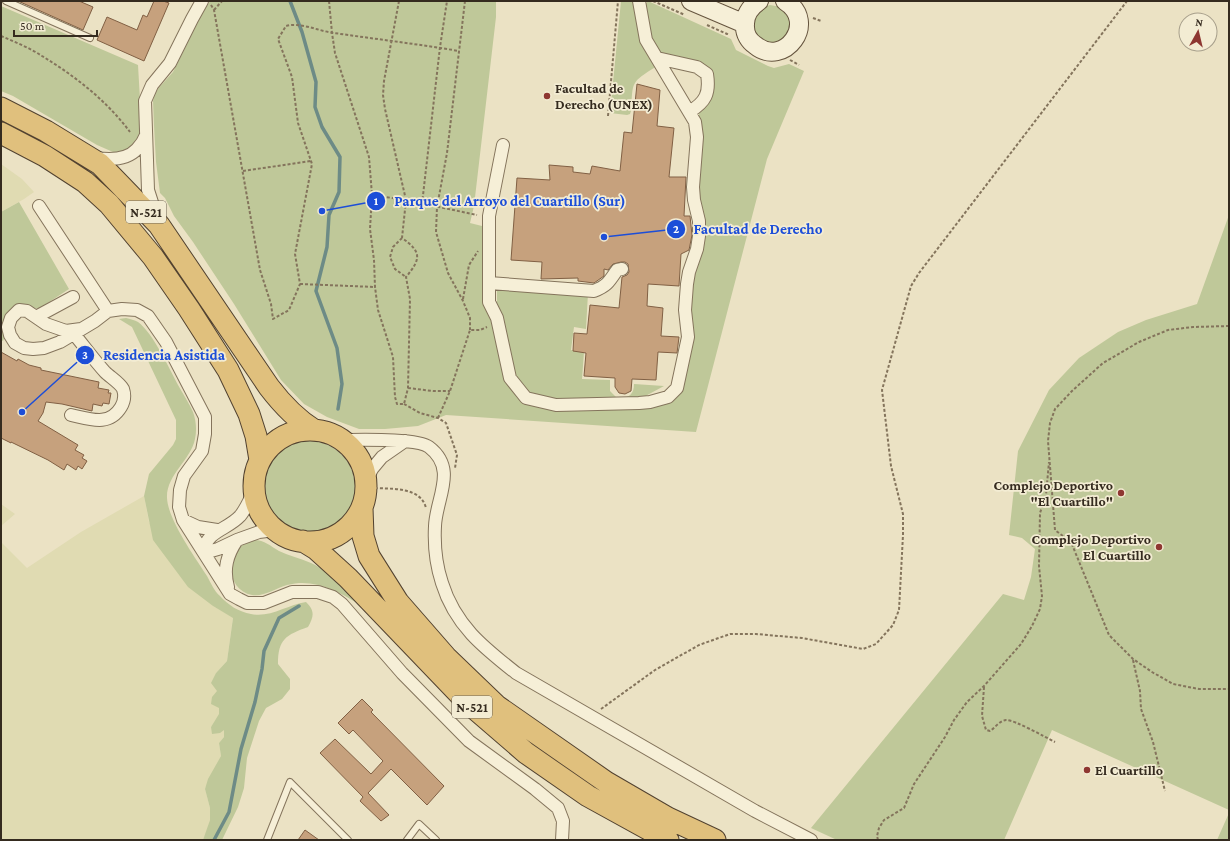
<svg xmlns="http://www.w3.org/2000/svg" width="1230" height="841" viewBox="0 0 1230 841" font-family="'Crimson Pro',serif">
<rect width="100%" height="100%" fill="#ebe2c4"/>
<path fill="#e0dbb2" d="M1,164L22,179L34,192L24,199L1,212Z
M144,496L149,522L213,606L233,617L227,661L216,673L220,714L211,727L224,730V737L219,743L221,756L205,789L210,808V820L207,831L203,840H1V542L27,568L81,532Z
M1,504L15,514L1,526Z"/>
<path fill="#bfc899" d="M210,1H496V17L474,206L470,223L486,227L485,299L507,380L554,408L669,394L687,330L696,260L699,114L710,76L659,52L654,48L644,6L648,1L731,39L736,50L768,66L774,68L789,64L804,71L767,159L696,432L446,415L418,426L385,429H359L327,417L304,404L281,380L234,304L193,242L174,216L165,198L160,193L156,162L154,126L153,101L155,92L173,72L200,17Z
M621,1H636L657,66C630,83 633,81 631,111L630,114L627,115L610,113Z
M770,5L781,7L792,20L790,35L772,45L754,35L752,21L763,7Z
M1,6L138,65L141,117L140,133L135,144L127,150L120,152H113L97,145L13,96L1,91Z
M19,202L69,289L40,308L19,310L8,327L3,341L1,340V212Z
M1229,215V810L1052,730L1004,840H837L811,828L1003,594L1024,600L1031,577L1035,549L1022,538L1009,535L1018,451L1049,390L1079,358L1118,332L1146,320L1197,304Z
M497,287L588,293L586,329L574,327L571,350L584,352L582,379L610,380V391L617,398C628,399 634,395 634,384L664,386L640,399L560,400L535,396L523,390L515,377L500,322L497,303Z
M126,318C130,319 135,320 138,322C153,333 169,368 178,385C183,394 189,403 193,412C196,420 197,430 195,439C191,460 166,475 167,498C168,520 195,557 207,576C211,583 214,591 220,596C228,605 239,612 251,614C270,618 287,605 306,602C315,611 314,616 308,627C286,635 278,639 278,664L290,679V689L282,699L266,708L259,721L247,758L244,788L238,807L222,840H203L210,820V808L205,789L208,779L221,756L219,743L224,737V730L220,733L212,734L211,727L219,714V708L211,704L212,697L217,691L211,683L216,673L227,661L233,618L213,606L188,587L153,540L144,496L149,474L173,445L176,439V420L132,327L119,319Z
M263 487a46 46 0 1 1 92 0a46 46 0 1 1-92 0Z
M254,540C265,540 270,546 279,551C289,556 300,558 311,563C328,570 344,590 357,603C336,590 313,578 287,585C276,588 264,597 252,595C236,592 229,577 232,562C232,560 232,556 234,553C238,546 247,543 254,540Z
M1229,813V840H1217Z"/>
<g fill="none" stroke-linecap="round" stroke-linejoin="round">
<path stroke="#6d8b86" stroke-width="3.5" d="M290,1L302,32L316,82L315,107L322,127L340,157L339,192L329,215L327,247L316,291L337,348L342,384L338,409
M214,840L229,812L241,749L255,702L262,669L264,651L279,618L299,606"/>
</g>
<path fill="#c6a17d" stroke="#816044" d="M18,1H79L93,7L83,30Z
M154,1H163L169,3L144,61L97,40L107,17L137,30L143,15L147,17Z
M637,84L660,90L657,126L674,128L669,177H686L684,216H690L692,235L689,250L681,254L679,286L648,284L647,306L663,308L661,336L679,337L677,353L658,352L656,380L632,379L631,391L625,394L619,393L615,387V378L584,376L586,353L573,351L574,333L587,334L590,305L619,308L622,277L627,275L629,272L628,264L625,262H621L613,264L608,270L604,269V276L594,283L578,281V278L541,279L542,262L511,260L517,178L550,180L549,165L573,167V172L590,174L592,166L620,171L624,132L632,133Z
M1,352L17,361L18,359L29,365L41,368V370L99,382L98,388L109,390L108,393H111L109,404L103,403L102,406L93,404L92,411L62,404L46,402L43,413L38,421L78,445L75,450L84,455L82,458L87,461L82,469L78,466L76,470L67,464L64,470L48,460L11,442V443L1,438Z
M362,699L373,710L371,712L444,786L427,805L391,769L368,793L389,815L381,821L360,801L363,797L320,753L335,739L371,774L383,761L353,730L349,734L338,723Z
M305,830L319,840H298Z"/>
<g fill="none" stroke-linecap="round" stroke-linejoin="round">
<g stroke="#84745c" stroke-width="8">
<path id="service" d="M6,1L90,38
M267,840L290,782L348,840
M407,840L419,824L436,840"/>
</g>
<g stroke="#84745c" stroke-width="14">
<path id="minor" d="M657,58L697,67L707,74C710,93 706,102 689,112
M503,145L489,216V302L497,318L510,378L526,398L556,405L639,403L650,402L668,397L677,388L688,337L685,310L687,284L689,272L697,249L699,236V221L694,200L693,187L697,137L695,122L646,40L639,1
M96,158C110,160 127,160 137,149C141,145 144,140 146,135
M39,206L108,311
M157,218L148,190L145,101L152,85L170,63L192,19L202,1
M489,283L594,291C607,286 609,282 617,270L622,269
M36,317L73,297
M81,329L66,331L46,324L27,311L19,310L11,318L8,327L10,335L15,343L24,348L33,349L44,348L60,342L95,321L108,311L122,309L137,310L148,316L166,342L205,417V434L202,451L184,476L180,490L179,507L183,520L230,594L239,599L247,603H264L292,592H318L333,597L342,604L402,673L469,741L535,789L558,808L563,821L562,840
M71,415C90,419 109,427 121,407C124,402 125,395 123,389C120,383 110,377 105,372C94,360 84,346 74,334
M341,440C359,440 417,438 429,447C458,469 436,498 435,526C434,545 436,565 442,583C455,625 483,647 516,673L755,811L811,840
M366,481L372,469L382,457L405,441
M183,520L198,527L217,530
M203,551C208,530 227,530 240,516C246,509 250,499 254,491
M203,551H211L218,549L237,540L259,532L275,530
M228,587C223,569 227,555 237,540"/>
</g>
<g stroke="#66553f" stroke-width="20">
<path id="secondary" d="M691,1L745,24
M759,1C750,7 744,16 745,27C745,34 749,41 755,45C784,69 819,22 785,1"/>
</g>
<g stroke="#524230" stroke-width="23">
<path id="trunk" d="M1,108L46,131L100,164L159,225L269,387C282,404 296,419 314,430
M1,133L45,156L85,182L109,204L153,257L189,309L228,370L249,414L256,436L260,460
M254 486a56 56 0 1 1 112 0a56 56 0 1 1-112 0Z
M362,508L363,536L369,556L398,602L446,657L497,706L606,782L668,818L715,840
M303,541L316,549L348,578L467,702L526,753L588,796L668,840"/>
</g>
<path stroke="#84745c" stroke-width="2" stroke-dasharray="3 2" stroke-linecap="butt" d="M329,1L332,33L335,53L369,157L372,195L370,229L374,260L375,287L378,310L393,357L395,397L397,404H404L408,388L410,299L406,277C421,259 422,252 402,238L406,200L372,195
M399,1L384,81L383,95L385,109L406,200L477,215
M465,1L447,153L437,207L436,232L448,273L463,301L470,318V330
M653,1L685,15
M211,5L214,10L260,270L271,304L273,319L289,310L300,284L295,254L312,164L298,123L292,77L278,39L286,26C301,22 318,31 334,33C376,39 417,44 459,51
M214,10L222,1
M813,18L821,21
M707,25L727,34L728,32
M1,36C15,42 30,48 42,56C75,76 107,101 130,132
M790,60L799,65
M608,116L618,1
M243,171L311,161
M422,204L440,47L447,1
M402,238L393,247L390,257L395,269L406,277
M300,284L375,287
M463,299L469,265L478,251
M1229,326L1193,327L1168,330L1139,342L1103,363L1072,391L1055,409L1050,423L1048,441L1055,530L1071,542L1109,635L1133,659L1152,672L1173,684L1199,689H1229
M408,388L433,391H450
M404,404L420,413L438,418L446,423L457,455L455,468
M438,418L450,391L470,330H480L487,327
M375,488C392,489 421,487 426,508
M1133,660L1140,691L1141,709L1153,742L1165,791
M984,687L982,716L986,730L990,731C995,728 999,721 1006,720C1015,720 1045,737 1055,742
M601,709L655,670L699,645L730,634H756L802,638L863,649L876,644L893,625L899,610L903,535V514L891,466L882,390L911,286L919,273L1127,1
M878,840L877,836L879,828L884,820L904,808L914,784L945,737L954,720L967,702L984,686L1021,644L1032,626L1040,609L1042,596L1039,566L1040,513L1046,495L1049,462"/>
<use href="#service" stroke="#f6efd7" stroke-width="6"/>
<use href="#minor" stroke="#f6efd7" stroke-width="12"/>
<use href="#secondary" stroke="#f6efd7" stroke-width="18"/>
<use href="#trunk" stroke="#e0c07d" stroke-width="21"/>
</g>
<g fill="#8e3731" stroke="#f3ecd3" stroke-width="1.5">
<circle cx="547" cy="96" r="4"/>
<circle cx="1121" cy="493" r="4"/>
<circle cx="1159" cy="547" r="4"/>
<circle cx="1087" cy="770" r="4"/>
</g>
<g text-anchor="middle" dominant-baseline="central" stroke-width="3.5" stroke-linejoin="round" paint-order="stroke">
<g fill="#f3ecd3" stroke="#6e6555" stroke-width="1">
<rect x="126" y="201" width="40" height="22" rx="3"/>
<rect x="452" y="696" width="40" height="22" rx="3"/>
</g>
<g font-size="13" font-weight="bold" fill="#352b1f">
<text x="146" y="212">N-521</text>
<text x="472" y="707">N-521</text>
</g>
<g font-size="14" font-weight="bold" fill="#352b1f" stroke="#f3ecd3" text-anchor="start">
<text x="555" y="88">Facultad de<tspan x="555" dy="16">Derecho (UNEX)</tspan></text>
<text x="1113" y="485" text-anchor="end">Complejo Deportivo<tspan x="1113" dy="16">"El Cuartillo"</tspan></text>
<text x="1151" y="539" text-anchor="end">Complejo Deportivo<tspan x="1151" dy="16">El Cuartillo</tspan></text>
<text x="1095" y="770">El Cuartillo</text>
</g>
</g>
<path fill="none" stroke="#1d4ed8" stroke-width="1.5" d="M322 211L376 201M604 237L676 229M22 412L85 355"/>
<g fill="#1d4ed8" stroke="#f3ecd3" stroke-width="1.5">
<circle cx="322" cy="211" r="4"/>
<circle cx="604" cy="237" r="4"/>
<circle cx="22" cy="412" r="4"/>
<circle cx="376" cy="201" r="10"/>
<circle cx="676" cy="229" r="10"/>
<circle cx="85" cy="355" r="10"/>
</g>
<g font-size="12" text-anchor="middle" font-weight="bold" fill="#fff">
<text x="376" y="205">1</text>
<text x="676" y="233">2</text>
<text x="85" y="359">3</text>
</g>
<g font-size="15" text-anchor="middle" font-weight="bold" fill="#1d4ed8" stroke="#f3ecd3" stroke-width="3.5" stroke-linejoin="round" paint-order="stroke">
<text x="510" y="206">Parque del Arroyo del Cuartillo (Sur)</text>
<text x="758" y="234">Facultad de Derecho</text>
<text x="164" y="360">Residencia Asistida</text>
</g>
<rect width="1230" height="841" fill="none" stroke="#352b1f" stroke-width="4"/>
<g transform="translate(1198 32) rotate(8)"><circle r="19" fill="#f3ecd3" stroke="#a79f8b"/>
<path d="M0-3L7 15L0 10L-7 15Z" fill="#8e3731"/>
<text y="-6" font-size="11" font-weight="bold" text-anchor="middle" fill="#352b1f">N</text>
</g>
<path d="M14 30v6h83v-6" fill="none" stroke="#352b1f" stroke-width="2"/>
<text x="20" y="30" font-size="12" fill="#352b1f" stroke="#f3ecd3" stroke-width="3" paint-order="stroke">50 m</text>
</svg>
